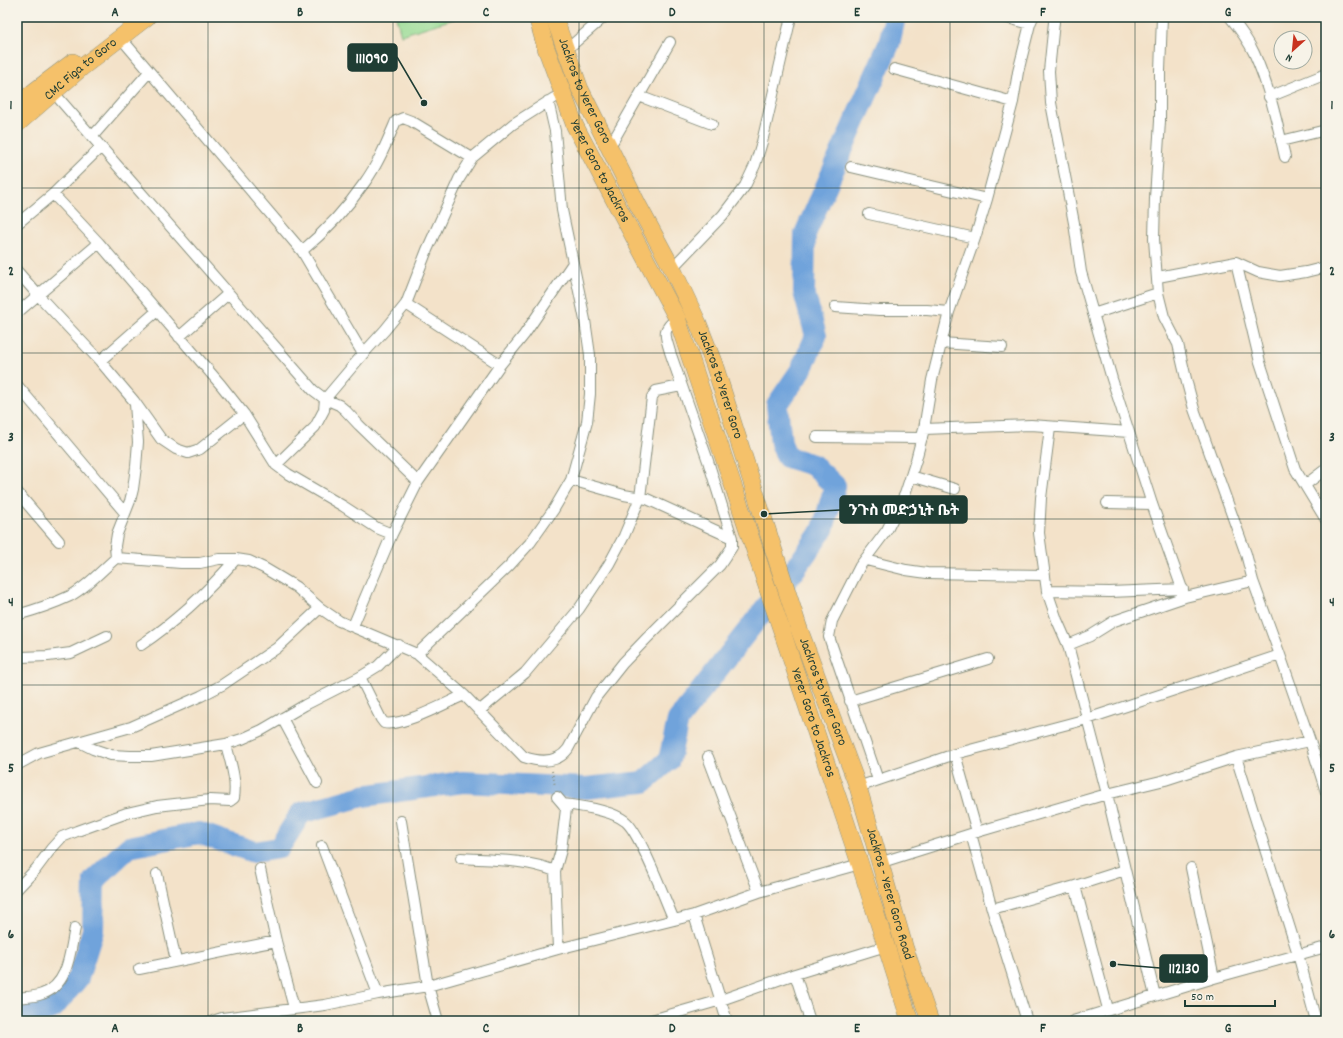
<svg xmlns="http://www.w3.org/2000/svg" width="1343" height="1038" viewBox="0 0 1343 1038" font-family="Dekko,'Noto Sans Ethiopic',sans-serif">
<rect width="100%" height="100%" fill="#f7f3e8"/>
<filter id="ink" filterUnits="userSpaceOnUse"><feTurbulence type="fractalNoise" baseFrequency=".025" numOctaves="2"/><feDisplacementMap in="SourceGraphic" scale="8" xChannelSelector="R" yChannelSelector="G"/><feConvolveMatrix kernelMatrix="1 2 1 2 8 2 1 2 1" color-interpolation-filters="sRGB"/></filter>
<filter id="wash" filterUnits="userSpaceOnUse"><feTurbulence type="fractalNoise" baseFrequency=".012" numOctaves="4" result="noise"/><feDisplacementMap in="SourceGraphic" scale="16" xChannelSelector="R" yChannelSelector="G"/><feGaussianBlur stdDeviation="0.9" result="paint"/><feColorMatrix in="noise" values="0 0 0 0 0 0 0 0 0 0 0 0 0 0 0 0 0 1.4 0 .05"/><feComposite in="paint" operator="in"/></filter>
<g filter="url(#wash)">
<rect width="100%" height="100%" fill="#f3e2c9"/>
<path fill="#97db93" stroke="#5b8c64" d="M396,17H460L401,35Z"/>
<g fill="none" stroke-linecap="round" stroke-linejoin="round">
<path stroke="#70a3db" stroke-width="22" d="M17,1020L53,1008L78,978L93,930L94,880L129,847L199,833L254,852L279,848L301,813L363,796L463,782L586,788L644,782L669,760L678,720L788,579L823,529L835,486L813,465L787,457L781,443L777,405L801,370L816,336L804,292L805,234L889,44L895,17"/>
</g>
</g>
<g filter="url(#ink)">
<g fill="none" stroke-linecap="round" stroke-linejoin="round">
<g stroke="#89907e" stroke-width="12">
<path id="minor" d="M1004,17L1030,24
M1162,17L1160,71V121L1155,198L1154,239L1158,293L1164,317L1178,344L1187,383L1194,409L1246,554L1253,581L1280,655L1310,741L1326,792
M1230,17C1239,28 1248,40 1254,53C1269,86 1277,122 1285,157
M1054,22L1049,71L1051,103L1074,223L1081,272L1112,379L1152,504L1185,597
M120,37L302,251L363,354
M565,51L604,17
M894,69L1013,102
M54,93L313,390L325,399L339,405L345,410L359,425L418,482
M639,96L712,124
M1269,97L1326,74
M92,137L149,72
M1281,141L1326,130
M609,148L670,42
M851,167L987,199
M53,194L99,243L221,385L244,414L276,465L288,474L343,506L377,528L392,534
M869,214L975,238
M17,224L53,194L101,147
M302,251C326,231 347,208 365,182C378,164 387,142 396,121L403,118L411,121L472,158
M1236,262L1260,362L1295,469L1326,520
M672,268L723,215L745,186L755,165L762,142L791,17
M17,271L38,295L100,361L134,401L161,439L176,449L188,453L200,449L244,414
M1158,277L1236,262L1258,272L1280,276L1306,272L1326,267
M406,304L500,365
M835,307L879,310H927L949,312
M17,313L99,243
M1093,314L1158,293
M179,337L228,294
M941,343L1002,347
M100,361L157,311
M17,385L125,513
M1050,428L1041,498L1039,533L1047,591L1057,620L1068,645L1107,794L1155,996
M924,429L1031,425L1129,432
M817,437L922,438
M276,465L315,427L324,410L325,399L363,354L385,330L406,304L427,250L459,179L472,158L513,124L554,98
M911,476L955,489
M571,480L624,495L647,499L732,538
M1305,485L1326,469
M17,492L59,541
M1107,503L1152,504
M116,558L115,546L117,534L130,501L133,489L136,467L138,442L135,404
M866,560L906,570L927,573L1045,575
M1047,591L1110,592L1183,589
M17,615C35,610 53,604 70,596C87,587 101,571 116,558L181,563H200L219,559H236L249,561L264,568L296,587L320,608L339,621L417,654L464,695L524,757C539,762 557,764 568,749L596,697L623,663L647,638L720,565L732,547V538L708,461L670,352C665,334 661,331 677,318
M353,626L392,534L418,482L500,365L524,335L573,263
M141,645C177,621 208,591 236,559
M1068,645L1090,636L1114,621L1185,597L1253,581
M417,654L509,566L530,543L554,509L571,480L587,422L590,394V355L585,320L562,210L555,131L548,101
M17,656L21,657L48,656L71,653L107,636
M360,677L381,719L384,723C402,727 446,703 464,695
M850,701L988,659
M479,711L525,673L579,609L609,564L624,536L640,498L652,397L656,391L681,386
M282,718L317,783
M79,742L93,749L111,755L130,756H151L226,744L242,739L262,730L305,705L360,677L378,666L399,645
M955,754L977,832
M708,757L759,892
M1236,757L1298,954L1316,1021
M17,765L39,753L131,727L201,696L222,685L277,648L320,608
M878,780L829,637L832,621L860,566L887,530L905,494L916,460L924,429L932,380L949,312L975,238L987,199L1013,102L1018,72L1030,24L1033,17
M858,787L955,754L1087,719L1280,655
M557,797L563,804L566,809L561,850L555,871L558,949
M563,804C581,806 611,810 625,821C640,832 665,900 674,920
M401,821L428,986L438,1021
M971,834L992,909L1027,1021
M322,846L378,994
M461,858C493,860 525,859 555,871
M879,863L977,832L1107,794L1165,780L1236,757L1310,741
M1191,868L1214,978
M260,869L276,941L294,1008
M157,874L176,961
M1075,886L1125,870
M17,889L36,869L51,849L62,837L77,831L127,813L157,806L210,800L230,801L234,798C237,780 230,761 226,744
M992,909L1075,886L1108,1009
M694,915L727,1021
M139,969L276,941
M795,974L810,1021
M17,998C25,997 34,997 42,994C69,985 70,951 75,928
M213,1021L222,1018L325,1005L378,994L428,986L558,949L694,915L759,892L860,864
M648,1021L721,1000L795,974L886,946
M1073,1021L1214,978L1326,947"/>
</g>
<g stroke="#89907e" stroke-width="18">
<g id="primary">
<path id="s1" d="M537,17L546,48L575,126L677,318L860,864L910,1021"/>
<path id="s2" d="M554,17L580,89L638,205L672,268L698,323L714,364L799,629L858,787L905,949L930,1021"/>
<path d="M17,106L36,90L73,62"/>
<path id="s3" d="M17,124L81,68L147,17"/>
</g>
</g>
<path stroke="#89907e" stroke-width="2" stroke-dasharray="1 3" stroke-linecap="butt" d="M552,771L555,786"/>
<use href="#minor" stroke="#fff" stroke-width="10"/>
<use href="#primary" stroke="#f5c16b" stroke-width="17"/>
</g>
</g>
<path fill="none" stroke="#1f3d34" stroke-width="1" stroke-opacity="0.55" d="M208,17V1021M393,17V1021M579,17V1021M764,17V1021M950,17V1021M1135,17V1021M17,188H1326M17,353H1326M17,519H1326M17,685H1326M17,850H1326"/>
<g text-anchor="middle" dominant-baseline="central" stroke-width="3.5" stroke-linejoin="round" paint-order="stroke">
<g font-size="14" fill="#1f3d34" stroke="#f7f3e8">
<text stroke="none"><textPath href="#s3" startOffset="84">CMC Figa to Goro</textPath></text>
<text stroke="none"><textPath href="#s2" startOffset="80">Jackros to Yerer Goro</textPath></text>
<text stroke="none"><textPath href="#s1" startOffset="167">Yerer Goro to Jackros</textPath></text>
<text stroke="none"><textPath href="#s2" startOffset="404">Jackros to Yerer Goro</textPath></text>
<text stroke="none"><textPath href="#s2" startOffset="728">Jackros to Yerer Goro</textPath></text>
<text stroke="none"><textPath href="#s1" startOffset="760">Yerer Goro to Jackros</textPath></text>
<text stroke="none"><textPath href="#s2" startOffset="941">Jackros - Yerer Goro Road</textPath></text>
</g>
</g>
<path fill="none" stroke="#1f3d34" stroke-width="1.5" d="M424 103L397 57M764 514L840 510M1113 964L1160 968"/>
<g fill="#1f3d34" stroke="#f7f3e8" stroke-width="1.5">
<circle cx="424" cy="103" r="4"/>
<circle cx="764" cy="514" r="4"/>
<circle cx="1113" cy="964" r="4"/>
</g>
<g fill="#1f3d34" stroke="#1f3d34" stroke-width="1.5">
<rect x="348" y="44" width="49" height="27" rx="4"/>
<rect x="840" y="496" width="127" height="27" rx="4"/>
<rect x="1160" y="955" width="47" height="27" rx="4"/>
</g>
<g font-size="15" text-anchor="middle" font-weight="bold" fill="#fff">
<text x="372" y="63">111090</text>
<text x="904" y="515">ንጉስ መድኃኒት ቤት</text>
<text x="1184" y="973">112130</text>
</g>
<rect width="1343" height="1038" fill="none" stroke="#f7f3e8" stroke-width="44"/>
<g transform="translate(1293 50) rotate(207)"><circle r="19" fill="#f7f3e8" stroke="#a1aaa0"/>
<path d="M0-3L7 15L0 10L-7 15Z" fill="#c8321e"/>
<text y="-6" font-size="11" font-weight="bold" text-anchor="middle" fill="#1f3d34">N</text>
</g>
<path d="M1185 1000v6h90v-6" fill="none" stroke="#1f3d34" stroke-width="2"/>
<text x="1191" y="1000" font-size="12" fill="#1f3d34" stroke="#f7f3e8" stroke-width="3" paint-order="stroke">50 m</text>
<rect x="22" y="22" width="1299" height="994" fill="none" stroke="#1f3d34" stroke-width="1.5"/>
<g font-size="13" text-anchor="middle" font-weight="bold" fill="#1f3d34">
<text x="115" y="16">A</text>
<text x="300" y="16">B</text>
<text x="486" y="16">C</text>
<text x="672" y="16">D</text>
<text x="857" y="16">E</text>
<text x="1043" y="16">F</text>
<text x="1228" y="16">G</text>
<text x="11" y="109">1</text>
<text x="1332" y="109">1</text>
<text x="11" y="275">2</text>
<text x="1332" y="275">2</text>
<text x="11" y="441">3</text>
<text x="1332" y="441">3</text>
<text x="11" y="606">4</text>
<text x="1332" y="606">4</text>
<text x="11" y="772">5</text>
<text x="1332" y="772">5</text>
<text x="11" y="938">6</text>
<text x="1332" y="938">6</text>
<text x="115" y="1032">A</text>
<text x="300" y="1032">B</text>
<text x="486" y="1032">C</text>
<text x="672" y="1032">D</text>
<text x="857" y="1032">E</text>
<text x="1043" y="1032">F</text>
<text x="1228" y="1032">G</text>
</g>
</svg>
